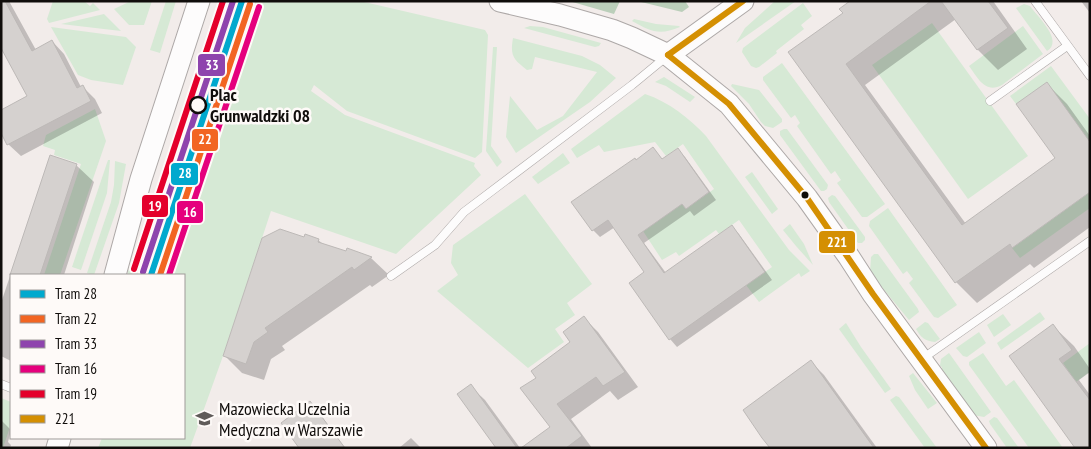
<svg xmlns="http://www.w3.org/2000/svg" width="1091" height="449" font-family="'PT Sans Narrow',sans-serif">
	<rect width="100%" height="100%" fill="#f2ecea"/>
	<g fill="#d6e9d5">
		<polygon points="53,1 84,1 90,6 93,3 100,10 49,23 47,19"/>
		<polygon points="131,1 152,1 144,25 129,25 114,9"/>
		<polygon points="166,1 176,1 160,53 150,50"/>
		<polygon points="254,1 360,1 485,30 488,35 482,152 475,158 347,111 314,85 311,91 345,115 475,163 474,166 481,175 396,254 271,211 223,356 190,448 98,448 102,438 184,438 184,275 155,275 192,163 200,165 201,162"/>
		<polygon points="775,1 796,1 736,43 745,28"/>
		<polygon points="803,3 812,16 801,25 804,29 776,51 777,53 759,67 756,68 751,66 742,52 743,48"/>
		<path d="M1024,4L1030,6C1038,17 1064,41 1047,51L1016,8Z"/>
		<polygon points="104,14 121,31 61,24"/>
		<path d="M634,19L656,24L679,26L680,27C659,36 650,31 632,21Z"/>
		<polygon points="932,23 1028,156 968,199 872,65"/>
		<polygon points="530,26 543,27 601,43 599,46 595,47 524,28"/>
		<path d="M1023,26L1043,54L1002,85C985,94 978,78 969,66Z"/>
		<polygon points="51,27 126,37 136,47 123,85 91,80 78,75"/>
		<path d="M513,38L582,56L600,65L616,78L590,102L516,153L506,137L510,96L537,130L563,116L597,72L535,57L532,69L527,70C513,59 510,56 513,38Z"/>
		<polygon points="493,47 497,47 491,146 502,162 497,167 486,151"/>
		<polygon points="782,63 885,204 867,217 862,217 837,183 841,180 835,171 831,174 797,126 800,123 795,115 791,118 763,80 763,77"/>
		<polygon points="1051,66 1090,119 1090,142 1047,83 1016,104 1010,96"/>
		<polygon points="664,77 695,97 690,102 666,86 655,82"/>
		<polygon points="732,84 759,90 782,119 782,122 773,128 765,126 761,122 749,104 731,86"/>
		<path d="M645,94C669,102 689,118 706,136L789,250L810,271L801,277L799,273L759,302L746,285L772,267L739,220L719,234L716,230L679,256L676,252L662,260L643,231L682,204L686,209L714,189L683,144L666,156L655,142L604,152L599,145L577,158L571,149Z"/>
		<polygon points="95,109 106,141 60,275 44,275 81,164 54,155 55,150 43,146 46,135"/>
		<polygon points="784,129 787,129 828,185 827,189 824,191 821,191 780,135 780,131"/>
		<polygon points="563,153 570,163 538,184 532,177"/>
		<polygon points="108,160 110,160 107,193 81,270 72,267"/>
		<polygon points="115,161 126,164 119,203 94,275 87,273 111,202 114,185"/>
		<polygon points="752,172 778,209 772,214 745,177"/>
		<polygon points="1090,192 1090,208 1020,258 1012,248"/>
		<polygon points="525,194 592,284 567,303 575,315 555,329 564,342 528,368 437,291 458,275 451,263 453,245"/>
		<polygon points="154,195 161,197 135,275 127,275"/>
		<polygon points="832,195 835,196 865,237 865,240 862,243 858,243 829,202 828,198"/>
		<polygon points="888,208 957,305 938,318 934,317 909,283 913,279 907,271 903,274 869,226 870,221"/>
		<polygon points="790,224 804,244 813,265 796,246 783,230"/>
		<polygon points="874,254 878,254 918,309 919,312 909,320 870,273 871,257"/>
		<polygon points="1040,312 1045,319 1001,350 997,343"/>
		<polygon points="1003,314 1011,325 994,337 987,325"/>
		<path d="M925,322L928,323L940,339L935,342C925,341 921,338 916,329Z"/>
		<polygon points="846,323 861,347 891,389 885,393 839,329"/>
		<polygon points="979,332 986,343 967,357 963,356 956,348"/>
		<polygon points="1090,343 1090,375 1088,373 1076,382 1063,363"/>
		<polygon points="949,353 991,412 984,417 973,415 942,371 942,367 940,366 941,359"/>
		<polygon points="983,353 1006,386 1014,380 1063,448 1029,448 969,365 969,362"/>
		<polygon points="913,373 937,403 928,409 915,390 909,376"/>
		<polygon points="896,396 899,397 937,448 925,448 890,400"/>
		<polygon points="1,398 11,402 11,424 3,448 1,448"/>
		<polygon points="994,417 997,418 1019,448 1007,448 990,424 989,421"/>
	</g>
	<g fill="#bbcfba">
		<polygon points="569,1 620,1 614,14"/>
		<polygon points="637,1 685,1 689,7 682,12"/>
	</g>
	<g fill="#0003">
		<polygon points="1,1 9,1 36,50 52,41 64,54 81,87 83,87 95,99 102,113 21,156 8,144 29,97"/>
		<polygon points="852,1 993,1 1027,49 998,70 978,50 956,19 865,85 966,224 1057,159 1047,84 1067,104 1090,136 1090,227 1034,268 1030,264 977,303 956,282 790,52 844,14"/>
		<polygon points="1081,1 1090,1 1090,13"/>
		<polygon points="653,149 663,160 677,150 685,157 716,200 694,216 690,211 644,243 666,273 732,227 739,234 772,280 677,347 670,339 646,272 615,227 600,237 593,230 636,161"/>
		<polygon points="50,156 76,165 94,182 64,275 11,275 11,361 1,356 1,303"/>
		<polygon points="304,238 318,240 323,244 347,252 348,250 371,258 389,275 372,287 370,285 282,346 285,350 271,359 264,380 242,373 224,355"/>
		<polygon points="584,318 598,332 638,387 618,400 610,391 571,419 592,448 523,448 552,427 537,378 572,342"/>
		<polygon points="1053,326 1074,346 1090,369 1090,372 1079,380 1090,395 1090,448 1011,357"/>
		<polygon points="811,362 824,375 877,448 771,448"/>
		<polygon points="470,386 485,400 520,448 498,448"/>
		<polygon points="310,403 317,410 345,448 301,448"/>
		<polygon points="1,420 11,430 8,442 11,445 10,448 1,448"/>
		<polygon points="411,438 421,448 399,448"/>
	</g>
	<g fill="#d5d1cf" stroke="#bdb9b7">
		<polygon points="1,1 5,1 32,51 52,40 77,88 83,85 91,101 7,145 1,133 1,110 27,96 1,48"/>
		<polygon points="850,1 931,1 846,64 962,225 1055,158 1016,104 1047,82 1090,142 1090,192 1012,248 1010,244 955,283 788,52 843,13 839,9"/>
		<polygon points="941,1 988,1 1008,28 977,50"/>
		<polygon points="653,147 662,159 678,148 709,192 686,209 682,204 638,235 664,273 732,225 765,272 669,340 629,283 644,272 608,220 592,231 571,202 635,158 636,160"/>
		<polygon points="50,155 77,164 40,275 10,275"/>
		<polygon points="280,229 304,237 305,234 319,239 318,242 346,251 347,248 372,257 354,270 352,267 265,328 268,332 254,342 246,364 223,356 262,238"/>
		<polygon points="584,316 625,372 603,386 596,377 557,404 582,436 566,448 521,448 550,427 520,388 536,378 531,371 570,342 563,332"/>
		<polygon points="1053,324 1072,350 1059,359 1090,400 1090,448 1075,448 1009,356"/>
		<polygon points="811,360 874,448 770,448 762,438 743,410"/>
		<polygon points="471,384 517,448 496,448 457,394"/>
		<polygon points="310,401 345,448 299,448 281,423"/>
	</g>
	<g fill="none" stroke-linecap="round" stroke-linejoin="round">
		<defs>
			<g id="lane">
				<polyline points="1035,1 1090,76"/>
				<polyline points="990,101 1067,46"/>
				<polyline points="391,276 435,245 464,212 632,85 666,57"/>
				<polyline points="922,359 1090,241"/>
				<polyline points="1,384 11,388"/>
			</g>
			<g id="secondary">
				<polyline points="500,1 560,15 612,30 632,38 668,55 729,104 807,198 849,257 873,294 986,448"/>
				<polyline points="668,55 743,1"/>
				<polyline points="115,275 141,179 199,1"/>
				<polyline points="57,448 60,438"/>
			</g>
		</defs>
		<use href="#lane" stroke="#ada8a7" stroke-width="9"/>
		<use href="#secondary" stroke="#ada8a7" stroke-width="23"/>
		<use href="#lane" stroke="#fdfcfc" stroke-width="8"/>
		<use href="#secondary" stroke="#fdfcfc" stroke-width="21"/>
		<defs>
			<g id="bus-1">
				<polyline points="668,55 729,104 807,198 873,294 986,448"/>
				<polyline points="668,55 743,1"/>
			</g>
		</defs>
		<use href="#bus-1" stroke="#fefaf8" stroke-width="10"/>
		<use href="#bus-1" stroke="#d48f02" stroke-width="6"/>
		<defs>
			<polyline id="tram-1" points="151,275 242,1"/>
			<polyline id="tram-2" points="160,275 250,4"/>
			<polyline id="tram-3" points="143,272 233,1"/>
			<polyline id="tram-4" points="169,275 259,7"/>
			<polyline id="tram-5" points="134,269 223,1"/>
		</defs>
		<use href="#tram-1" stroke="#fefaf8" stroke-width="10"/>
		<use href="#tram-2" stroke="#fefaf8" stroke-width="10"/>
		<use href="#tram-3" stroke="#fefaf8" stroke-width="10"/>
		<use href="#tram-4" stroke="#fefaf8" stroke-width="10"/>
		<use href="#tram-5" stroke="#fefaf8" stroke-width="10"/>
		<use href="#tram-1" stroke="#00a9ce" stroke-width="6"/>
		<use href="#tram-2" stroke="#f26522" stroke-width="6"/>
		<use href="#tram-3" stroke="#8e44ad" stroke-width="6"/>
		<use href="#tram-4" stroke="#e5007d" stroke-width="6"/>
		<use href="#tram-5" stroke="#e4002b" stroke-width="6"/>
	</g>
	<defs>
		<symbol id="university-bare" viewBox="-9 -9 18 18"><path d="M0-5L7-2L0 1L-7-2ZM-4 1L0 2.5L4 1V4Q0 6-4 4Z" fill="#5f5b59" stroke="#fefaf8" stroke-width="2.5" paint-order="stroke"/></symbol>
	</defs>
	<g fill-rule="evenodd">
		<use href="#university-bare" x="192" y="406" width="25" height="25"/>
	</g>
	<circle fill="#fefaf8" stroke="#100d0b" stroke-width="2.5" cx="198" cy="105" r="8"/>
	<circle fill="#100d0b" stroke="#fefaf8" stroke-width="2" cx="805" cy="195" r="4.5"/>
	<g text-anchor="middle" stroke-width="5" stroke-linejoin="round" paint-order="stroke">
		<g font-size="18" font-weight="bold" fill="#100d0b" stroke="#fefaf8" text-anchor="start">
			<text x="210" y="101">Plac<tspan x="210" dy="21">Grunwaldzki 08</tspan></text>
		</g>
		<g font-size="18" fill="#100d0b" stroke="#fefaf8" text-anchor="start">
			<text x="219" y="415">Mazowiecka Uczelnia<tspan x="219" dy="21">Medyczna w Warszawie</tspan></text>
		</g>
	</g>
	<g stroke="#fefaf8" stroke-width="2">
		<rect x="197" y="53" width="29" height="24" rx="5" fill="#8e44ad"/>
		<rect x="191" y="128" width="28" height="24" rx="5" fill="#f26522"/>
		<rect x="170" y="162" width="29" height="24" rx="5" fill="#00a9ce"/>
		<rect x="141" y="194" width="28" height="24" rx="5" fill="#e4002b"/>
		<rect x="176" y="200" width="28" height="24" rx="5" fill="#e5007d"/>
		<rect x="818" y="230" width="38" height="24" rx="5" fill="#d48f02"/>
	</g>
	<g font-size="14" text-anchor="middle" font-weight="bold" fill="#fff">
		<text x="212" y="70">33</text>
		<text x="205" y="144">22</text>
		<text x="185" y="178">28</text>
		<text x="155" y="211">19</text>
		<text x="190" y="217">16</text>
		<text x="837" y="247">221</text>
	</g>
	<rect width="1091" height="449" fill="none" stroke="#100d0b" stroke-width="5"/>
	<rect x="10" y="274" width="175" height="165" fill="#fefaf8" stroke="#9f9b99"/>
	<rect x="20" y="290" width="25" height="8" fill="#00a9ce" stroke="#9f9b99"/>
	<text x="55" y="299" font-size="15" fill="#100d0b">Tram 28</text>
	<rect x="20" y="315" width="25" height="8" fill="#f26522" stroke="#9f9b99"/>
	<text x="55" y="324" font-size="15" fill="#100d0b">Tram 22</text>
	<rect x="20" y="340" width="25" height="8" fill="#8e44ad" stroke="#9f9b99"/>
	<text x="55" y="349" font-size="15" fill="#100d0b">Tram 33</text>
	<rect x="20" y="365" width="25" height="8" fill="#e5007d" stroke="#9f9b99"/>
	<text x="55" y="374" font-size="15" fill="#100d0b">Tram 16</text>
	<rect x="20" y="390" width="25" height="8" fill="#e4002b" stroke="#9f9b99"/>
	<text x="55" y="399" font-size="15" fill="#100d0b">Tram 19</text>
	<rect x="20" y="415" width="25" height="8" fill="#d48f02" stroke="#9f9b99"/>
	<text x="55" y="424" font-size="15" fill="#100d0b">221</text>
</svg>
